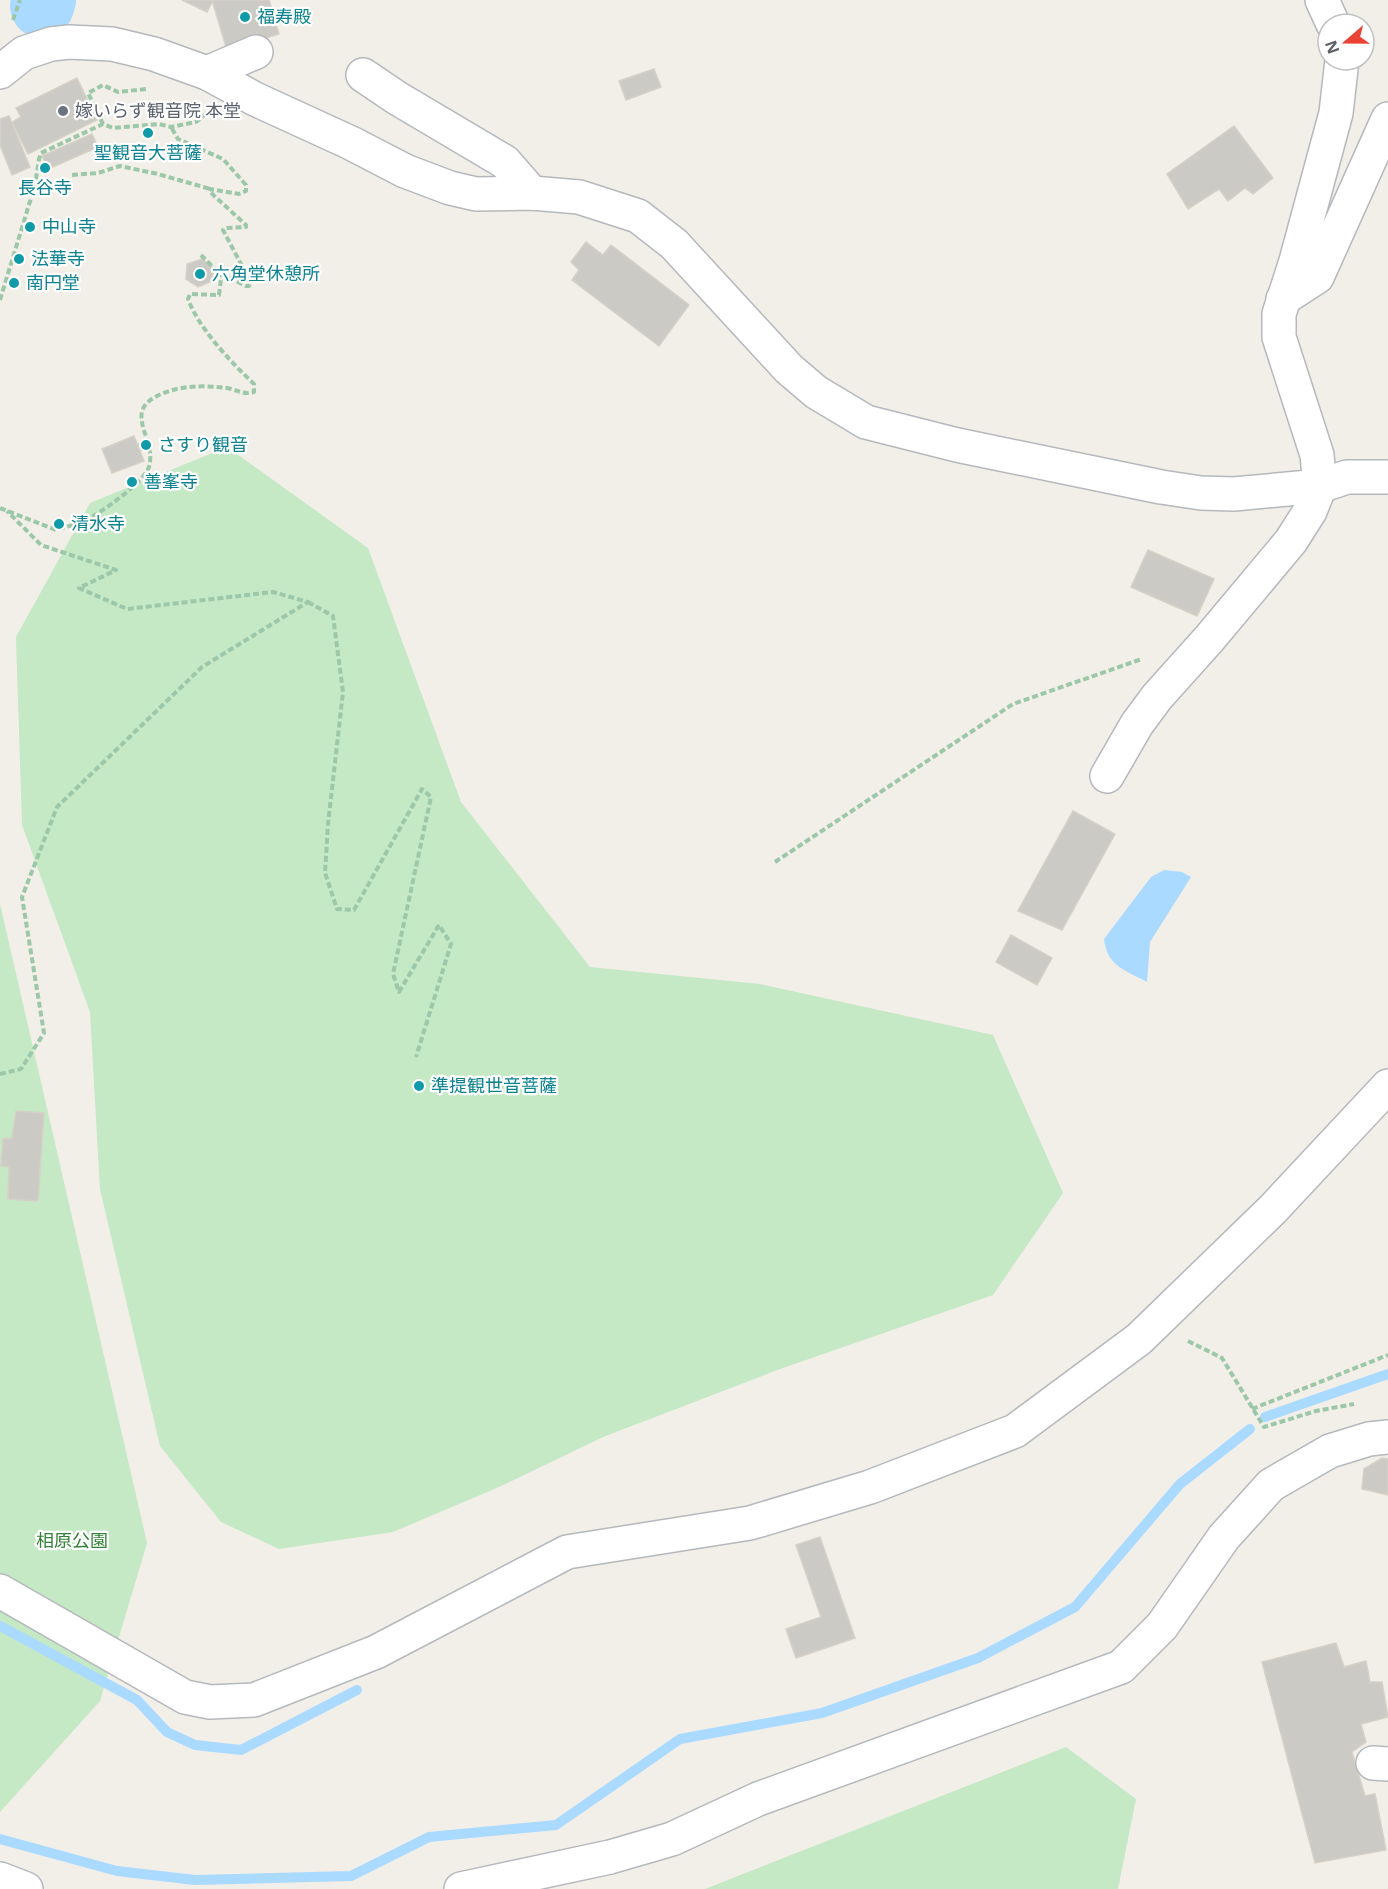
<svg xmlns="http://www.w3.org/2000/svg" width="1388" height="1889" font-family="'Open Sans','Noto Sans JP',sans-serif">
	<rect width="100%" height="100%" fill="#f1efe8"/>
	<g fill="#c5e8c5">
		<polygon points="227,447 368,548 461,802 590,967 760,984 993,1035 1063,1193 993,1295 780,1369 603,1437 499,1487 393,1532 279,1549 221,1522 160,1446 100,1189 90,1012 22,825 16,637 90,503"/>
		<polygon points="0,904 147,1543 100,1701 0,1812"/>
		<polygon points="1066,1747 1136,1799 1118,1889 705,1889"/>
	</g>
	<path fill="#aadaff" d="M1164,870L1182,872L1191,877L1150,942L1147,982C1125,970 1107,966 1104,939L1151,877Z"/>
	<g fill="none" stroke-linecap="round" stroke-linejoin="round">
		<g stroke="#aadaff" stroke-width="10">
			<polyline points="1265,1417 1388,1374"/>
			<polyline points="0,1626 137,1700 167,1732 195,1745 241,1750 357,1690"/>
			<polyline points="0,1839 117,1871 195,1880 351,1876 429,1837 556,1825 680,1739 822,1713 978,1658 1075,1607 1180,1484 1250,1429"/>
		</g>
		<polyline stroke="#aadaff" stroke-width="64" points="42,6 44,0"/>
	</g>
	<g fill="#cccac5" stroke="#d6d1c6" stroke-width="1.5">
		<polygon points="182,0 213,0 207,12"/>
		<polygon points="212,0 269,0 279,34 227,50"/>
		<polygon points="654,69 661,87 626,100 619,81"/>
		<polygon points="77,78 97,120 28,154 12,122 21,117 16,108"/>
		<polygon points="196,102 197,113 178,114 178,103"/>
		<polygon points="9,116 30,167 12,175 0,145 0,119"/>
		<polygon points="1234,126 1273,178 1253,194 1245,188 1228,201 1219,189 1188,209 1167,174"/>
		<polygon points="92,134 98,147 48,169 42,156"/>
		<polygon points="586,242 603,255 611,245 689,305 659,346 572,280 579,270 571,262"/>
		<polygon points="202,259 214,268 212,281 198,287 186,279 187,264"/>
		<polygon points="134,436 144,461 112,473 102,449"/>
		<polygon points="146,441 148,448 141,451 138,444"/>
		<polygon points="1148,550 1214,579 1197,616 1131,587"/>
		<polygon points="1073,811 1115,834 1062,930 1018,911"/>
		<polygon points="1011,935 1052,958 1037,985 996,962"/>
		<polygon points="16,1111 44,1113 38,1201 8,1199 9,1167 1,1166 3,1139 12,1138"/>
		<polygon points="1382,1458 1388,1459 1388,1495 1362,1489 1364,1469"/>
		<polygon points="820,1537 855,1638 796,1658 786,1629 821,1617 796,1545"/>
		<polygon points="1336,1643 1344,1667 1366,1661 1370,1682 1382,1682 1388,1717 1361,1724 1366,1742 1352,1752 1365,1796 1375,1794 1386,1850 1315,1863 1262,1662"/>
	</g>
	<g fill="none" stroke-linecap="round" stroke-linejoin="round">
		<defs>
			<g id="minor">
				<polyline points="1322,0 1333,24"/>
				<polyline points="0,72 24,53 51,44 69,42 112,44 154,54 207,73 255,99 351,143 405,171 450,188 476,194 532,193 579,197 638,216 674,244 789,369 816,392 866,422 957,445 1161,487 1201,493 1234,494 1320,486 1347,477 1388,477"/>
				<polyline points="207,73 256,52"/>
				<polyline points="363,75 397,98 505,162 532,193"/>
				<polyline points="1283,299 1317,277 1388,119"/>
				<polyline points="1107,776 1137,724 1157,697 1209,639 1291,541 1310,511 1320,486 1317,455 1279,337 1279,314 1296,261 1336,113 1342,60"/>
				<polyline points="0,1591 185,1697 210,1702 254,1700 376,1652 567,1552 750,1523 870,1487 1015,1431 1139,1339 1273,1209 1388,1086"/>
				<polyline points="1373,1763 1388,1764"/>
				<polyline points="0,1879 26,1889"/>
				<polyline points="461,1889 610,1857 672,1839 758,1799 1121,1667 1162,1626 1224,1537 1271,1485 1330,1451 1369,1439 1388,1437"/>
			</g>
		</defs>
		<use href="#minor" stroke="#b5b8bc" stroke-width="36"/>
		<g stroke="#9cc7a9" stroke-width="4" stroke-dasharray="6 3" stroke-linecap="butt">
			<polyline points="13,20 20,0"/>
			<polyline points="103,124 88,93 103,85 118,92 146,89"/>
			<polyline points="72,175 98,173 120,166 158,174 210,189"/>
			<polyline points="201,255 218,272"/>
			<polyline points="0,300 35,185 39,159 41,153 103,124 113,128 159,124 171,127 196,122 208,112"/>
			<path d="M0,508L56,530C66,527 77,524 86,520C101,513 144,482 149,467C157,440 124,414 155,397C177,385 204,385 227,388C237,390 244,395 254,392V384C231,362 199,329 188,299L190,294L219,295L221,279L218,272L246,286H249L251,283L223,230L225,228L246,227V225L209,191L210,189L239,194L246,191V185L223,159L178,139L171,127"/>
			<polyline points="308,602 333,616 343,692 328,824 325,873 337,909 354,910 422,789 431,797 393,974 399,992 439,925 451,944 416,1057"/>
			<polyline points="775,862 1013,704 1142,659"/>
			<polyline points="0,1074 21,1069 44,1033 22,897 57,807 202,667 308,602 273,592 127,609 79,588 116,570 41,545 7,511"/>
			<polyline points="1188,1341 1222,1358 1264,1427 1316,1411 1354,1404"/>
			<polyline points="1252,1409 1388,1355"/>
		</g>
		<use href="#minor" stroke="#fff" stroke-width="33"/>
	</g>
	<g fill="#0f9aa8" stroke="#fff" stroke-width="2">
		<circle cx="245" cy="17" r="6"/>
		<circle cx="148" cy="133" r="6"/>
		<circle cx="45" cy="168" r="6"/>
		<circle cx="30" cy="227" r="6"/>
		<circle cx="19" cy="259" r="6"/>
		<circle cx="200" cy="274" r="6"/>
		<circle cx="14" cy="283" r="6"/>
		<circle cx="146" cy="445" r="6"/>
		<circle cx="132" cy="482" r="6"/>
		<circle cx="59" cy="524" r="6"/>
		<circle cx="419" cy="1086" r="6"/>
	</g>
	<circle fill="#6b7280" stroke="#fff" stroke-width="2" cx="63" cy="111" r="6"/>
	<g text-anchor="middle" stroke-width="4.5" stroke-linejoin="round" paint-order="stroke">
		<g font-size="18" fill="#0d838f" stroke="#fff" text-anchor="start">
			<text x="257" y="23">福寿殿</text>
			<text x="148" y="159" text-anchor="middle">聖観音大菩薩</text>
			<text x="45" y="194" text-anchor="middle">長谷寺</text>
			<text x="42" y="233">中山寺</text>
			<text x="31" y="265">法華寺</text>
			<text x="212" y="280">六角堂休憩所</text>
			<text x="26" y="289">南円堂</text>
			<text x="158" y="451">さすり観音</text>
			<text x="144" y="488">善峯寺</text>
			<text x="71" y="530">清水寺</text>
			<text x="431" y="1092">準提観世音菩薩</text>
		</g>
		<g font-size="18" fill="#5b616d" stroke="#fff" text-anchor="start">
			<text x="75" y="117">嫁いらず観音院 本堂</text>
		</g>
		<g font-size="18" fill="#348238" stroke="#fff">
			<text x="72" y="1547">相原公園</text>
		</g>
	</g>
	<g transform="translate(1346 42) rotate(250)"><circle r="28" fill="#ffffff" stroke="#bfc1c3" stroke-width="1.5"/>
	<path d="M0-4.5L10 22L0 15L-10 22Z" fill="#ea4335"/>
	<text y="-9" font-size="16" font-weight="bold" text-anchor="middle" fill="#5f6368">N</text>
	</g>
</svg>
